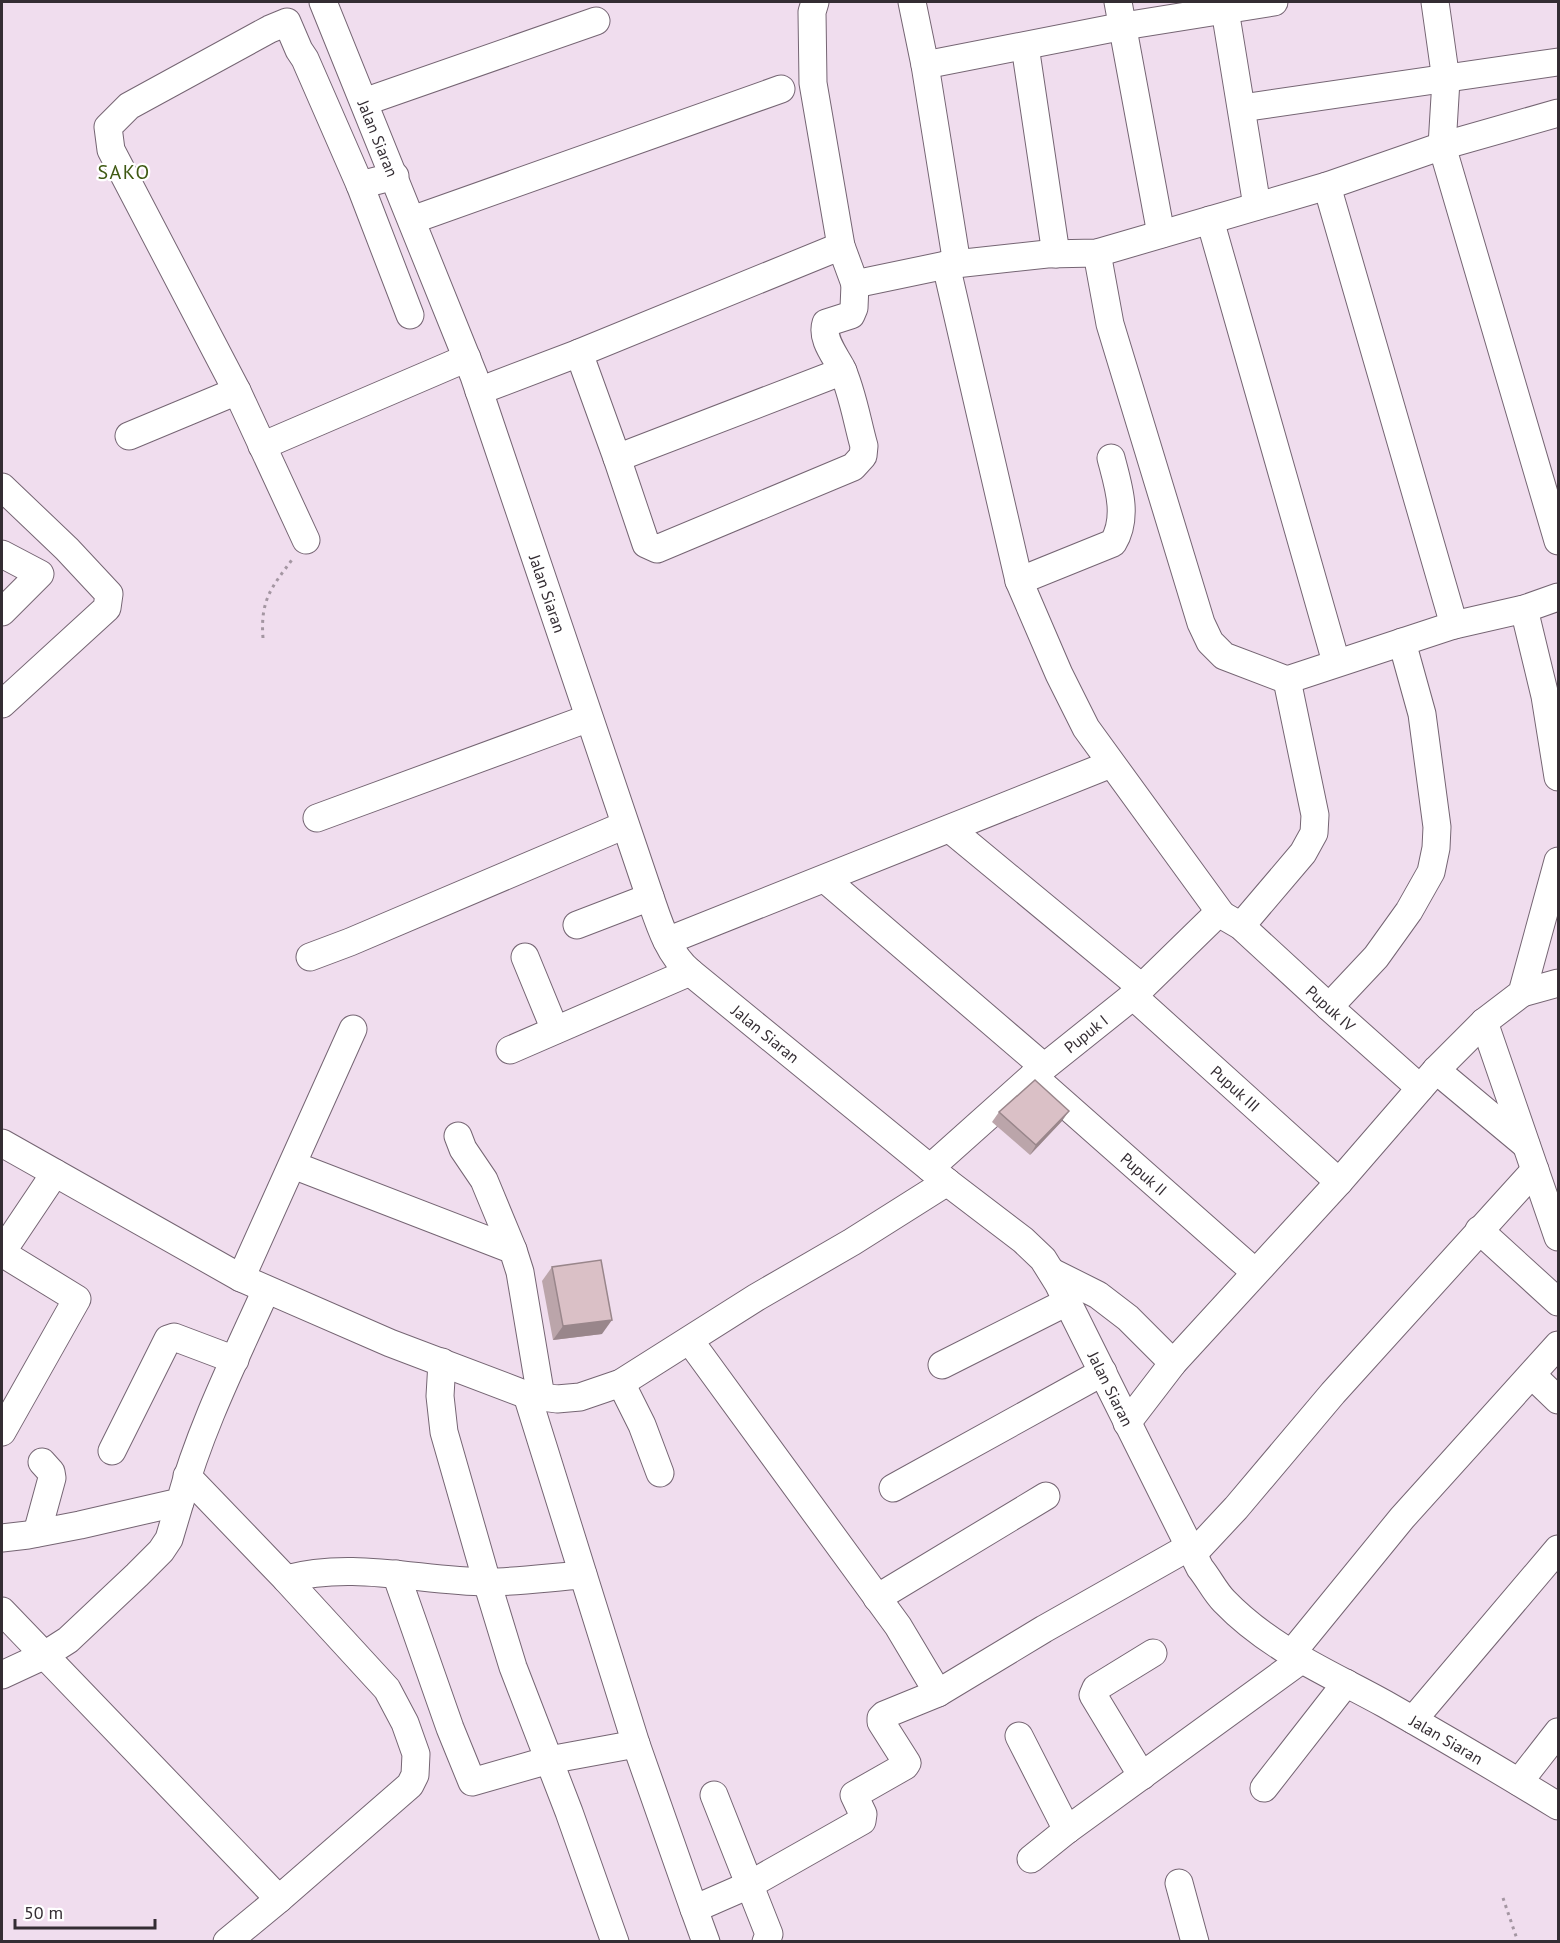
<svg xmlns="http://www.w3.org/2000/svg" width="1560" height="1943" font-family="'PT Sans',sans-serif">
	<rect width="100%" height="100%" fill="#f0ddee"/>
	<g fill="none" stroke-linecap="round" stroke-linejoin="round">
		<defs>
			<g id="minor">
				<path id="s1" d="M323,2L474,376L650,897C659,923 668,954 690,972L947,1182L1023,1240L1043,1259L1058,1283L1200,1568C1209,1579 1215,1592 1224,1601C1270,1649 1329,1673 1385,1704C1443,1737 1501,1771 1558,1806"/>
				<polyline points="815,2 812,12 813,83 841,246 855,284 946,265 1047,254 1097,253 1327,186 1442,146 1558,113"/>
				<polyline points="912,2 925,65 957,264"/>
				<polyline points="1118,2 1161,234"/>
				<polyline points="1435,2 1446,80 1442,146 1558,541"/>
				<polyline points="1225,10 1257,206"/>
				<polyline points="1025,46 1056,254"/>
				<polyline points="925,65 1124,26 1274,2"/>
				<polyline points="364,102 596,21"/>
				<polyline points="1242,108 1558,62"/>
				<polyline points="360,185 410,315"/>
				<polyline points="1327,186 1454,625"/>
				<polyline points="412,220 781,89"/>
				<polyline points="1210,220 1336,662"/>
				<polyline points="1097,253 1110,324 1201,623 1210,642 1224,656 1287,680 1454,625 1524,609 1558,597"/>
				<polyline points="946,265 1019,581 1059,674 1086,728 1222,915"/>
				<path d="M579,353L617,458L646,544L657,549L853,467L863,456L864,446C857,421 852,390 841,367C834,354 821,338 826,323L851,315L854,308L855,284"/>
				<polyline points="479,391 579,353 841,246"/>
				<polyline points="129,436 237,391"/>
				<polyline points="262,446 467,358"/>
				<polyline points="617,458 843,371"/>
				<polyline points="2,487 67,549 109,594 107,608 2,704"/>
				<polyline points="306,540 237,391 111,150 108,127 129,106 270,29 287,22 299,50 305,59 360,185 395,176"/>
				<polyline points="2,554 40,574 2,612"/>
				<path d="M1019,581L1113,543C1129,517 1118,485 1111,458"/>
				<polyline points="1524,609 1545,696 1558,777"/>
				<polyline points="317,818 589,718"/>
				<polyline points="950,829 1141,987"/>
				<polyline points="825,879 1044,1067"/>
				<polyline points="577,925 650,897"/>
				<polyline points="1241,926 1303,853 1314,833 1315,815 1287,680"/>
				<polyline points="667,941 1111,764"/>
				<polyline points="310,957 350,942 625,825"/>
				<polyline points="525,957 555,1030"/>
				<polyline points="1522,993 1558,983"/>
				<path id="s2" d="M1133,996L1339,1182"/>
				<polyline points="1329,1007 1376,957 1409,911 1431,872 1436,848 1437,827 1422,714 1402,642"/>
				<polyline points="1484,1022 1558,1237"/>
				<polyline points="510,1050 690,972"/>
				<polyline points="1436,1070 1526,1145"/>
				<path id="s3" d="M1033,1076L1255,1272"/>
				<polyline points="458,1136 463,1149 484,1180 513,1250"/>
				<polyline points="2,1143 241,1278 390,1343 527,1395 557,1399 580,1397 621,1383 757,1297 852,1242 947,1182"/>
				<polyline points="293,1165 513,1250 520,1272 541,1397"/>
				<path id="s4" d="M930,1168L1033,1076L1133,996L1213,918L1222,915L1241,926L1329,1007L1420,1088"/>
				<polyline points="1479,1230 1558,1302"/>
				<polyline points="2,1252 55,1173"/>
				<polyline points="2,1253 77,1299 2,1432"/>
				<polyline points="1052,1272 1098,1295 1128,1318 1173,1363"/>
				<polyline points="241,1278 353,1029"/>
				<polyline points="690,1341 898,1626 938,1693 1044,1629 1189,1547"/>
				<polyline points="442,1362 440,1396 444,1432 487,1582 513,1667 569,1812 615,1942"/>
				<polyline points="942,1365 1067,1302"/>
				<polyline points="1532,1375 1558,1400"/>
				<polyline points="621,1383 642,1425 660,1473"/>
				<polyline points="527,1395 636,1744 694,1909 749,1885 862,1821 863,1814 854,1795 905,1766 907,1763 881,1722 881,1718 884,1715 938,1693"/>
				<polyline points="1127,1423 1173,1363 1339,1182 1436,1070 1484,1022 1522,993 1558,861"/>
				<polyline points="112,1451 168,1339 174,1337 235,1360"/>
				<polyline points="187,1476 286,1579 387,1689 405,1723 416,1754 415,1775 410,1785 279,1899 227,1942"/>
				<polyline points="893,1488 1103,1372"/>
				<polyline points="37,1533 52,1478 51,1472 42,1462"/>
				<path d="M2,1538L28,1535L80,1525L180,1502C200,1429 235,1359 266,1290"/>
				<polyline points="1193,1554 1236,1508 1333,1393 1535,1170"/>
				<polyline points="396,1574 450,1728 472,1782 549,1760 636,1744"/>
				<path d="M286,1579C352,1561 420,1581 487,1582C519,1582 552,1577 583,1575"/>
				<polyline points="877,1598 1046,1496"/>
				<polyline points="2,1611 279,1899"/>
				<polyline points="1291,1654 1402,1518 1558,1345"/>
				<polyline points="2,1675 43,1656 68,1640 137,1575 161,1551 169,1539 180,1502"/>
				<polyline points="1413,1720 1558,1549"/>
				<polyline points="1019,1736 1067,1830"/>
				<polyline points="1142,1776 1093,1695 1096,1688 1153,1653"/>
				<polyline points="1519,1782 1558,1732"/>
				<polyline points="1264,1788 1346,1683"/>
				<polyline points="714,1795 769,1934 766,1942"/>
				<polyline points="1031,1859 1067,1830 1301,1660"/>
				<polyline points="1179,1883 1195,1942"/>
				<polyline points="694,1909 706,1942"/>
			</g>
		</defs>
		<use href="#minor" stroke="#756573" stroke-width="29"/>
		<g stroke="#a496a2" stroke-width="3" stroke-dasharray="3 4.5" stroke-linecap="butt">
			<path d="M263,638C260,599 272,587 294,557"/>
			<polyline points="1503,1898 1518,1942"/>
		</g>
		<use href="#minor" stroke="#fff" stroke-width="27"/>
	</g>
	<g fill="#bba5aa">
		<polygon points="999,1112 1062,1121 1030,1155 992,1122"/>
		<polygon points="552,1267 602,1334 553,1340 542,1281"/>
	</g>
	<g fill="#99868b">
		<polygon points="1069,1111 1062,1121 1030,1155 1036,1145"/>
		<polygon points="612,1320 602,1334 553,1340 563,1326"/>
	</g>
	<g fill="#dac0c6" stroke="#99868b" stroke-width="1.5">
		<polygon points="1035,1080 1069,1111 1036,1145 999,1112"/>
		<polygon points="601,1260 612,1320 563,1326 552,1267"/>
	</g>
	<g text-anchor="middle" stroke-width="4.5" stroke-linejoin="round" paint-order="stroke">
		<g font-size="16" fill="#342d33" stroke="#fff">
			<text dy="6" stroke="none"><textPath href="#s1" startOffset="147">Jalan Siaran</textPath></text>
			<text dy="6" stroke="none"><textPath href="#s1" startOffset="633">Jalan Siaran</textPath></text>
			<text dy="6" stroke="none"><textPath href="#s4" startOffset="531">Pupuk IV</textPath></text>
			<text dy="6" stroke="none"><textPath href="#s1" startOffset="1137">Jalan Siaran</textPath></text>
			<text dy="6" stroke="none"><textPath href="#s4" startOffset="206">Pupuk I</textPath></text>
			<text dy="6" stroke="none"><textPath href="#s2" startOffset="138">Pupuk III</textPath></text>
			<text dy="6" stroke="none"><textPath href="#s3" startOffset="148">Pupuk II</textPath></text>
			<text dy="6" stroke="none"><textPath href="#s1" startOffset="1641">Jalan Siaran</textPath></text>
			<text dy="6" stroke="none"><textPath href="#s1" startOffset="2145">Jalan Siaran</textPath></text>
		</g>
		<g font-size="20" letter-spacing="1.5" fill="#3f5913" stroke="#fff">
			<text x="124" y="179">SAKO</text>
		</g>
	</g>
	<rect width="1560" height="1943" fill="none" stroke="#342d33" stroke-width="6"/>
	<path d="M15 1919v9h140v-9" fill="none" stroke="#342d33" stroke-width="3"/>
	<text x="24" y="1919" font-size="18" fill="#342d33" stroke="#ffffff" stroke-width="4.5" paint-order="stroke">50 m</text>
</svg>
